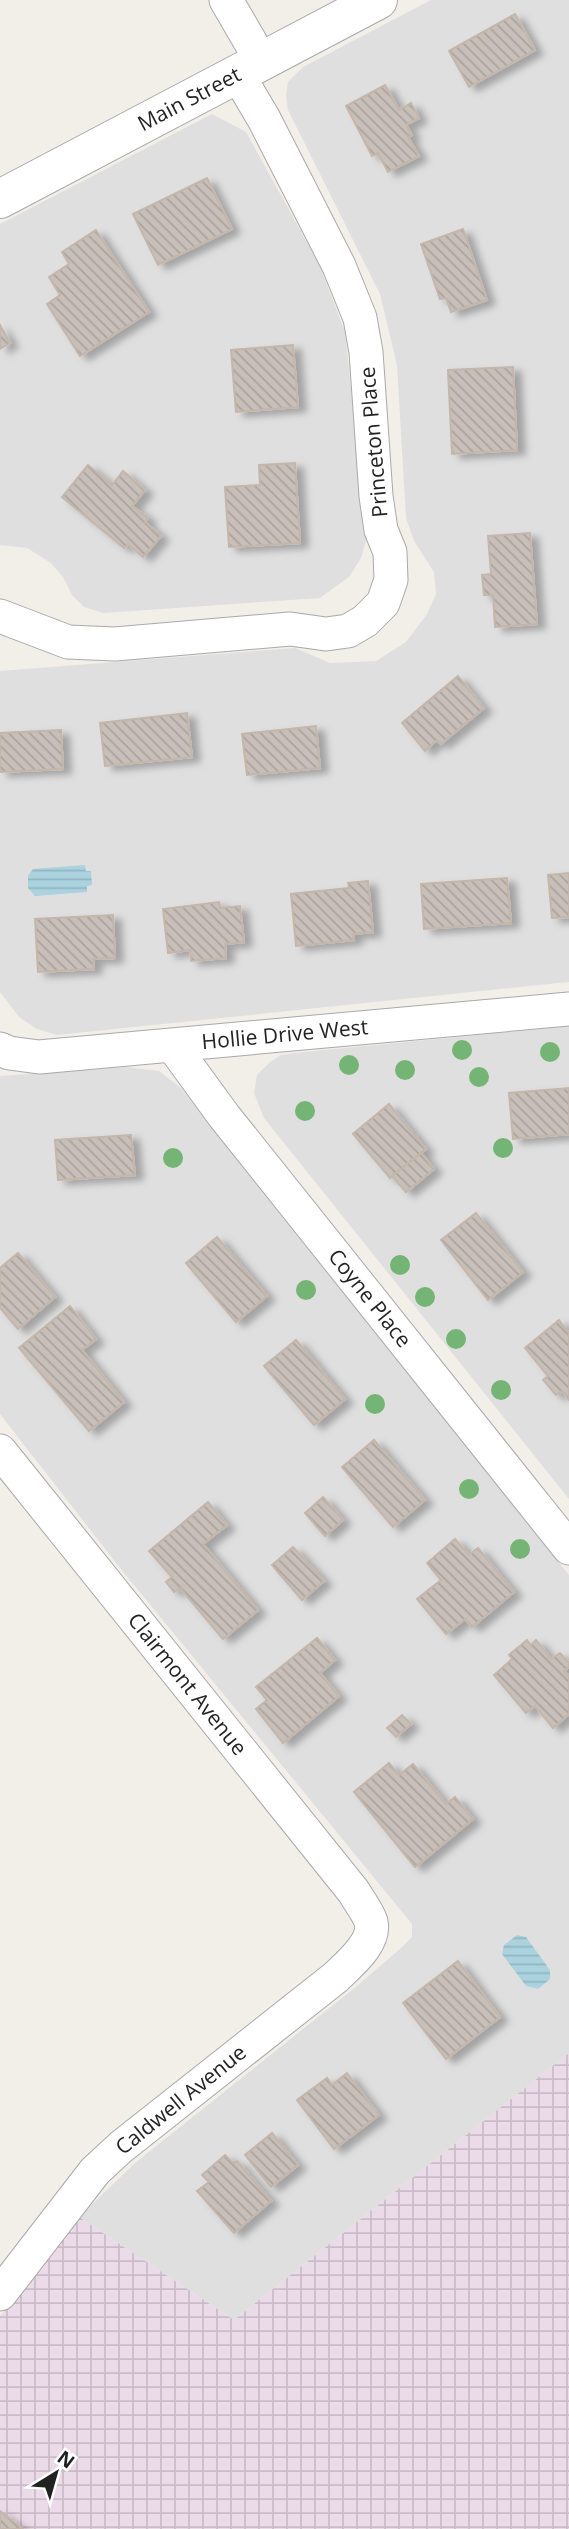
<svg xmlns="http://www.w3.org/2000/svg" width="569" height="2529" font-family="'Open Sans',sans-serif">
	<defs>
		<pattern id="industrial-grid" width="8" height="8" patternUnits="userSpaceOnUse" patternTransform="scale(1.75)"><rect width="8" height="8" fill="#ebdbe8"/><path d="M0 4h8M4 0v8" fill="none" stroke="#c9bcc7"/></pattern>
		<pattern id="water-rules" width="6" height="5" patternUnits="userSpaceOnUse" patternTransform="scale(1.75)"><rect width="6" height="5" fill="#aad3df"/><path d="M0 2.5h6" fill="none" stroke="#92b5bf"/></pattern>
		<pattern id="building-back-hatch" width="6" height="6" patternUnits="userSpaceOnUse" patternTransform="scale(1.75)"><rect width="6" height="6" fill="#c7bfb8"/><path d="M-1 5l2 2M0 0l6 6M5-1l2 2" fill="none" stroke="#aba49e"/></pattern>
		<filter id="shadow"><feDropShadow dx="8" dy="4.5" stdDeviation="3.5" flood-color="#0004"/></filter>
	</defs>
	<rect width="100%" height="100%" fill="#f2efe9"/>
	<g fill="#e0dfdf">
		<polygon points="431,0 569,0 569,982 57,1035 37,1029 19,1017 0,992 0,671 295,648 330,663 376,661 406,642 427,614 436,594 434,572 414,541 406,518 397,365 380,294 288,110 286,95 288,82 303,67"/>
		<polygon points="212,114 246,132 320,266 345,332 367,537 361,558 350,576 320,598 103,613 84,607 72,595 63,577 51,563 27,548 0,545 0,224"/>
		<polygon points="569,1026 569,1499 264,1118 254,1093 257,1075 270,1062 281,1055 294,1053"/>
		<polygon points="127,1067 159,1071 181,1088 569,1575 569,2053 234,2320 79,2217 135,2163 357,1986 401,1948 412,1937 412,1924 120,1568 0,1414 0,1076"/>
	</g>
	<polygon fill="url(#industrial-grid)" points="569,2053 569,2529 0,2529 0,2316 79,2217 234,2320"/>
	<g fill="url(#water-rules)">
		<polygon points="85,865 86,871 91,871 92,885 87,886 87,892 35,896 28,888 28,876 33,869"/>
		<polygon points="517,1935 526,1937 550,1970 550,1979 538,1989 526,1986 502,1954 504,1945"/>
	</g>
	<g fill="url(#building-back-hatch)" stroke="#c4b6ab" stroke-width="2" filter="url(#shadow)">
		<polygon points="515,14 535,50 469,87 449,51"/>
		<polygon points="385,85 399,110 411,103 419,118 406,125 412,135 408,137 419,156 388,172 378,153 372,156 346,106"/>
		<polygon points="207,178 232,229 158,265 133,214"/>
		<polygon points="463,229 487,300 451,312 446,298 440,299 421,244"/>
		<polygon points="96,230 149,312 80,356 47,304 60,295 49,277 69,264 62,252"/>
		<polygon points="0,325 10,343 0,349"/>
		<polygon points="293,345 298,407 236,412 231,350"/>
		<polygon points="513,367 517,450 452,454 448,370"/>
		<polygon points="295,463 300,543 229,547 225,487 260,485 259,465"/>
		<polygon points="88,465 112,485 123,471 145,490 132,506 148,518 145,522 161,536 143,557 128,544 124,548 62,497"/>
		<polygon points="530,533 537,624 495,627 493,595 484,595 482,575 491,574 488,536"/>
		<polygon points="458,676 484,708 441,744 437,740 425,751 402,723"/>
		<polygon points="187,713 192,757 105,766 100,723"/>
		<polygon points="316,726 320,768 247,775 242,734"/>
		<polygon points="61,730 63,769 0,772 0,733"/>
		<polygon points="569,873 569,917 552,918 548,875"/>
		<polygon points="507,878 511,923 424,929 421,884"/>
		<polygon points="368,881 373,932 353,934 354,940 296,946 291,894 349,888 348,883"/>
		<polygon points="219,902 220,908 240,906 244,942 225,944 226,958 191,961 190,950 168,953 163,909"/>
		<polygon points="113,915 115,958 93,959 94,969 38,972 35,919"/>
		<polygon points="569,1088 569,1134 513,1139 509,1093"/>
		<polygon points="389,1104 426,1149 390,1178 353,1134"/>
		<polygon points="131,1135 135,1175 58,1180 55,1140"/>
		<polygon points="421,1153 434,1169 406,1192 392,1176"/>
		<polygon points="476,1213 523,1272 488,1300 441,1240"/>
		<polygon points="217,1237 267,1296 236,1322 186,1263"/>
		<polygon points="18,1253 55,1297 18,1329 0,1308 0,1268"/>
		<polygon points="70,1306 96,1339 82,1350 124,1402 89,1431 19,1348"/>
		<polygon points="559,1320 569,1333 569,1400 562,1391 556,1395 543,1380 548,1376 525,1348"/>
		<polygon points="296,1340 345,1399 314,1425 264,1366"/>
		<polygon points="374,1440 425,1500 393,1527 342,1467"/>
		<polygon points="323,1497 343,1520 325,1536 305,1513"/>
		<polygon points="208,1502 227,1525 203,1544 258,1610 223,1639 180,1588 174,1592 166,1582 172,1577 149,1551"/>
		<polygon points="455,1539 469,1555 478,1548 514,1592 472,1627 465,1619 446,1634 417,1599 441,1580 427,1563"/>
		<polygon points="293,1547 324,1581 302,1600 272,1565"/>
		<polygon points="317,1638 335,1660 320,1673 339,1696 283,1743 256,1709 267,1700 256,1687"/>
		<polygon points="527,1640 531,1645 536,1640 551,1659 560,1653 569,1663 569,1667 564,1671 569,1676 569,1714 553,1728 535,1706 526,1713 494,1675 512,1659 509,1655"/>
		<polygon points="402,1715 411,1724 396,1737 387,1728"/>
		<polygon points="389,1763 399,1775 413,1764 446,1804 455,1797 473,1819 415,1867 354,1792"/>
		<polygon points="458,1961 500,2017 446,2059 403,2003"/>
		<polygon points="347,2073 379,2115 334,2149 297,2100 327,2078 332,2085"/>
		<polygon points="272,2133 298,2165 271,2187 245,2155"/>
		<polygon points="225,2155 233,2163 237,2161 271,2201 234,2233 197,2191 209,2182 202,2175"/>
		<polygon points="0,2511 23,2529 0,2529"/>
	</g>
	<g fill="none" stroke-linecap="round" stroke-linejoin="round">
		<defs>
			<g id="minor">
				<polyline points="226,0 262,62"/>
				<polyline points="0,616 68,642 115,644 290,629 326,634 348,631 365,621 383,603 391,580 390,552 381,530 376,496 366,352 360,318 339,266 264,119 238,75"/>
				<path id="s1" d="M173,1046L224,1116L569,1548"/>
				<path id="s2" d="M0,1049L9,1053L39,1057L569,1009"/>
				<path id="s3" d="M0,1451L354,1892C359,1901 368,1912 371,1922C376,1943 349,1964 336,1977L121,2147L95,2171L0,2294"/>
			</g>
			<g id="tertiary">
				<path id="s4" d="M0,199L378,0"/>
			</g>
		</defs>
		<use href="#minor" stroke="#a9a9a9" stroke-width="35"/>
		<use href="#tertiary" stroke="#a9a9a9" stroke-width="40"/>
		<use href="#minor" stroke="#fff" stroke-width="33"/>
		<use href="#tertiary" stroke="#fff" stroke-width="38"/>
	</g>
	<g fill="#74b475">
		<circle cx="462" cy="1050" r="10"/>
		<circle cx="550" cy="1052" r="10"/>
		<circle cx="349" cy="1065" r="10"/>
		<circle cx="405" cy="1070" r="10"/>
		<circle cx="479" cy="1077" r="10"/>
		<circle cx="305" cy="1111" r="10"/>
		<circle cx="503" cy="1148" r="10"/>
		<circle cx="173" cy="1158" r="10"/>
		<circle cx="400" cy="1265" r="10"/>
		<circle cx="306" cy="1290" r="10"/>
		<circle cx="425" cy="1297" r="10"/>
		<circle cx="456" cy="1339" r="10"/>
		<circle cx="501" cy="1390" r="10"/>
		<circle cx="375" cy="1404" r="10"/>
		<circle cx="469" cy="1489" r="10"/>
		<circle cx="520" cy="1549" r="10"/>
	</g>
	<g text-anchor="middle" stroke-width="7" stroke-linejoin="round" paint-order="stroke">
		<g font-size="21" fill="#222" stroke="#fff">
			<text dy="7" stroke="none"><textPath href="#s4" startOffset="214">Main Street</textPath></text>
			<text transform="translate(374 442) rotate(-95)" y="7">Princeton Place</text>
			<text dy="7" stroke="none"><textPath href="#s2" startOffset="287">Hollie Drive West</textPath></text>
			<text dy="7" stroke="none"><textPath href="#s1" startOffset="320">Coyne Place</textPath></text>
			<text dy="7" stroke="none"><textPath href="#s3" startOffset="299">Clairmont Avenue</textPath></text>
			<text transform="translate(181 2100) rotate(-39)" y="7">Caldwell Avenue</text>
		</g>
	</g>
	<g transform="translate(56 2473) rotate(37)" stroke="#ffffff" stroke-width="5" paint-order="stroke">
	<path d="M0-5L12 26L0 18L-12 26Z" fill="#222222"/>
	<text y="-10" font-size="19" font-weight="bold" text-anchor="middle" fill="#222222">N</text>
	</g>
</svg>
